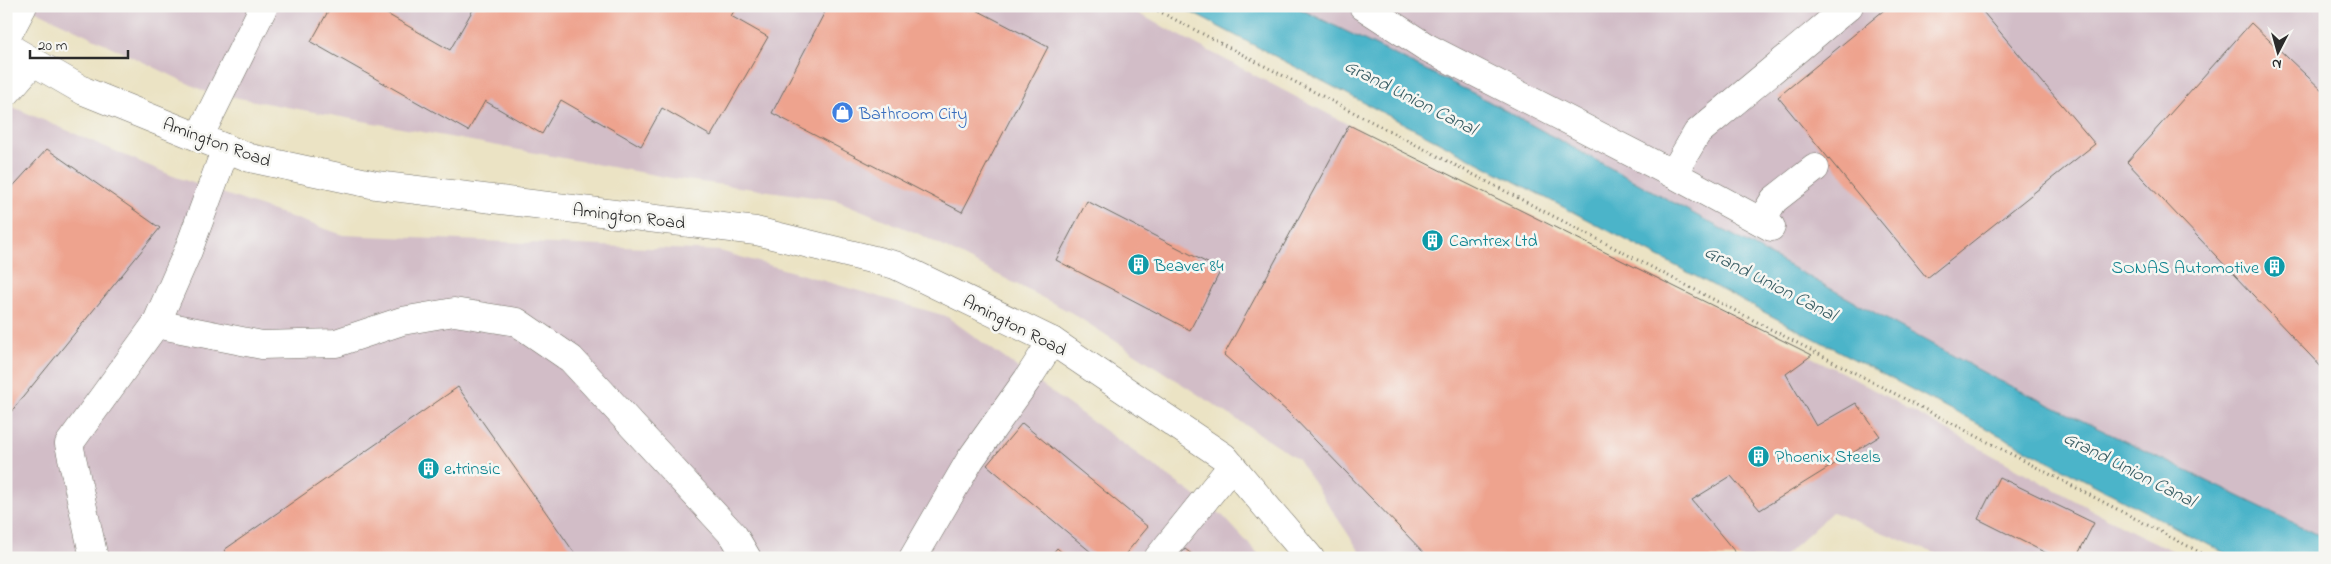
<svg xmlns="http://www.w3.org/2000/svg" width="2331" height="564" font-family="'Indie Flower',sans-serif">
	<rect width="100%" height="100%" fill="#f6f6f2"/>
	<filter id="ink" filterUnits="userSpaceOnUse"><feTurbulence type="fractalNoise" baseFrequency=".02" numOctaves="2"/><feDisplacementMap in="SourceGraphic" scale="10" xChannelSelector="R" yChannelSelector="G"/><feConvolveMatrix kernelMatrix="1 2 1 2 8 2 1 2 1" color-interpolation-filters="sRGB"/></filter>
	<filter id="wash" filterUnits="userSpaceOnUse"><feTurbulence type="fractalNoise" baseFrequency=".0096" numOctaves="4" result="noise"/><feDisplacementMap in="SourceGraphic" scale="20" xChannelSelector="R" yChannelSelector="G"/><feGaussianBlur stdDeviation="1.12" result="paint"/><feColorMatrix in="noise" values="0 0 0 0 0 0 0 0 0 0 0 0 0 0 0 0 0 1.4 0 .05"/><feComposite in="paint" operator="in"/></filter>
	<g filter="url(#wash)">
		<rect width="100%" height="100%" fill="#ebe3c4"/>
		<g fill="#d2bdc7">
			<polygon points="26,6 1124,6 1349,125 1845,374 2123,527 2188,558 1946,558 1832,512 1782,558 1364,558 1298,459 1072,313 919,234 836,200 671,178 206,92"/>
			<polygon points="1294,6 2325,6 2325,538 1992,377 1477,95"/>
			<polygon points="6,104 173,176 343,235 720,251 946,316 1222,515 1262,558 6,558"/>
		</g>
		<polygon fill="#4bb4c9" stroke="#3b707a" points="1179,6 1294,6 1477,95 1992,377 2325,538 2325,558 2234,558"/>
		<g id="blocks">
			<g fill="#eea38e">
				<polygon points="331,6 373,6 450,50 475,6 737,6 731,16 768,37 711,136 662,108 641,146 561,100 542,134 485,101 468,131 311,42"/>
				<polygon points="828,6 969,6 1048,47 962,212 772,113"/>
				<polygon points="1889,6 1978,6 2095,144 1927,278 1778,97"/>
				<polygon points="2251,23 2325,93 2325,371 2127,162"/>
				<polygon points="1349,125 1812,355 1786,374 1816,426 1856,403 1880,436 1760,510 1731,476 1692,500 1740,558 1429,558 1288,412 1224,355"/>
				<polygon points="47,149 160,228 6,418 6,194"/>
				<polygon points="1087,201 1221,270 1190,330 1056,260"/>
				<polygon points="458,387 578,558 230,558 224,550"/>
				<polygon points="1022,423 1148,527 1122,558 1098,558 987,465"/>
				<polygon points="1999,477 2094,523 2076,558 2056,558 1978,519"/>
				<polygon points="1057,548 1068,558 1049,558"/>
				<polygon points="1185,549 1197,558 1178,558"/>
			</g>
		</g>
	</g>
	<g filter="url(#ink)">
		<use href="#blocks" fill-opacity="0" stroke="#6e6b61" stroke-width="1"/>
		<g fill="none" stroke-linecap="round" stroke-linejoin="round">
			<defs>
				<g id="minor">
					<polyline points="1363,6 1426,47 1673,174"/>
					<polyline points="6,38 23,6"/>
					<polyline points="6,46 84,91 250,158 376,185 756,231 895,265 1052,341 1224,457 1310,558"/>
					<polyline points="6,93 33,62"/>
					<polyline points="199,137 264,6"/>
					<polyline points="1761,221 1774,200 1815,168"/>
					<polyline points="1771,227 1673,174 1697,133 1849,6"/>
					<polyline points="156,324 262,345 336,343 402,321 454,312 517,322 571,359 734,536 747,558"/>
					<polyline points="94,558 69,444 156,324 188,251 226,148"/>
					<polyline points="913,558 970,460 1027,380 1052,341"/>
					<polyline points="1158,558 1232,466"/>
				</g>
			</defs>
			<use href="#minor" stroke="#6e6b61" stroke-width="29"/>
			<polyline stroke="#6e6b61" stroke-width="3" stroke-dasharray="1 4" stroke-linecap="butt" points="1149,6 2211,558"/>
			<use href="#minor" stroke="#fff" stroke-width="28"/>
		</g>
	</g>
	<defs>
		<symbol id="shop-disc" viewBox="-11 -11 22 22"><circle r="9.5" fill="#3f7fe0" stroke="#f6f6f2"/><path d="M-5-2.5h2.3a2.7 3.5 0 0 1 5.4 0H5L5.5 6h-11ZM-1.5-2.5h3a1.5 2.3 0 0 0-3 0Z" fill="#fff"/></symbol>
		<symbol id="building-disc" viewBox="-11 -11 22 22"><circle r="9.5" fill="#0f9aa8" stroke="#f6f6f2"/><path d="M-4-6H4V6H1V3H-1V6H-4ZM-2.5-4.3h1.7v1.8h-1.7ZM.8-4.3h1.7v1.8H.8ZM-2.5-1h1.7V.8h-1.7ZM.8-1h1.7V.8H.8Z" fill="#fff"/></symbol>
	</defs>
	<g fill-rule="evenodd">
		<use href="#shop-disc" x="830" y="100" width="25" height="25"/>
		<use href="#building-disc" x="1420" y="228" width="25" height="25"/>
		<use href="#building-disc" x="1126" y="252" width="25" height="25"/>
		<use href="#building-disc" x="2262" y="254" width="25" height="25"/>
		<use href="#building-disc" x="1746" y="444" width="25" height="25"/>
		<use href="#building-disc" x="416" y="456" width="25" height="25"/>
	</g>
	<g text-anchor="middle" stroke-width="5" stroke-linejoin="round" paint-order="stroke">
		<g font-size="18" fill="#366cbe" stroke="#f6f6f2" text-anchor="start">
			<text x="859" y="119">Bathroom City</text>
		</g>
		<g font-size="18" fill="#2b2b2b" stroke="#f6f6f2">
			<text transform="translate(217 142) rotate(20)" y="6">Amington Road</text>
			<text transform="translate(629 216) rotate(7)" y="6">Amington Road</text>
			<text transform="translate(1015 325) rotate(27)" y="6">Amington Road</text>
		</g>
		<g font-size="18" fill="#0d838f" stroke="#f6f6f2" text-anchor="start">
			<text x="1449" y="246">Camtrex Ltd</text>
			<text x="1154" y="271">Beaver 84</text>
			<text x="2259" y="273" text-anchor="end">SONAS Automotive</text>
			<text x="1775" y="462">Phoenix Steels</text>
			<text x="444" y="474">e.trinsic</text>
		</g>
		<g font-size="19" font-style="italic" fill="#365b62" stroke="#f6f6f2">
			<text transform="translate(1411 96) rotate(27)" y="7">Grand Union Canal</text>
			<text transform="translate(1771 282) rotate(27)" y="7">Grand Union Canal</text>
			<text transform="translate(2130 468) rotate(27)" y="7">Grand Union Canal</text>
		</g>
	</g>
	<rect width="2331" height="564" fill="none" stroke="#f6f6f2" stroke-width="25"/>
	<g transform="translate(2278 52) rotate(186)" stroke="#f6f6f2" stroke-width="4" paint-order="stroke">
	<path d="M0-4L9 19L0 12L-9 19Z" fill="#2b2b2b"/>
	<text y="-8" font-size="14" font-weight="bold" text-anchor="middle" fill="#2b2b2b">N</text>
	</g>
	<path d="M30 50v8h98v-8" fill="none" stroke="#2b2b2b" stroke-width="2.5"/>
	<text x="38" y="50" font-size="15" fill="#2b2b2b" stroke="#f6f6f2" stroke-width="4" paint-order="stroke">20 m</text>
</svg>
